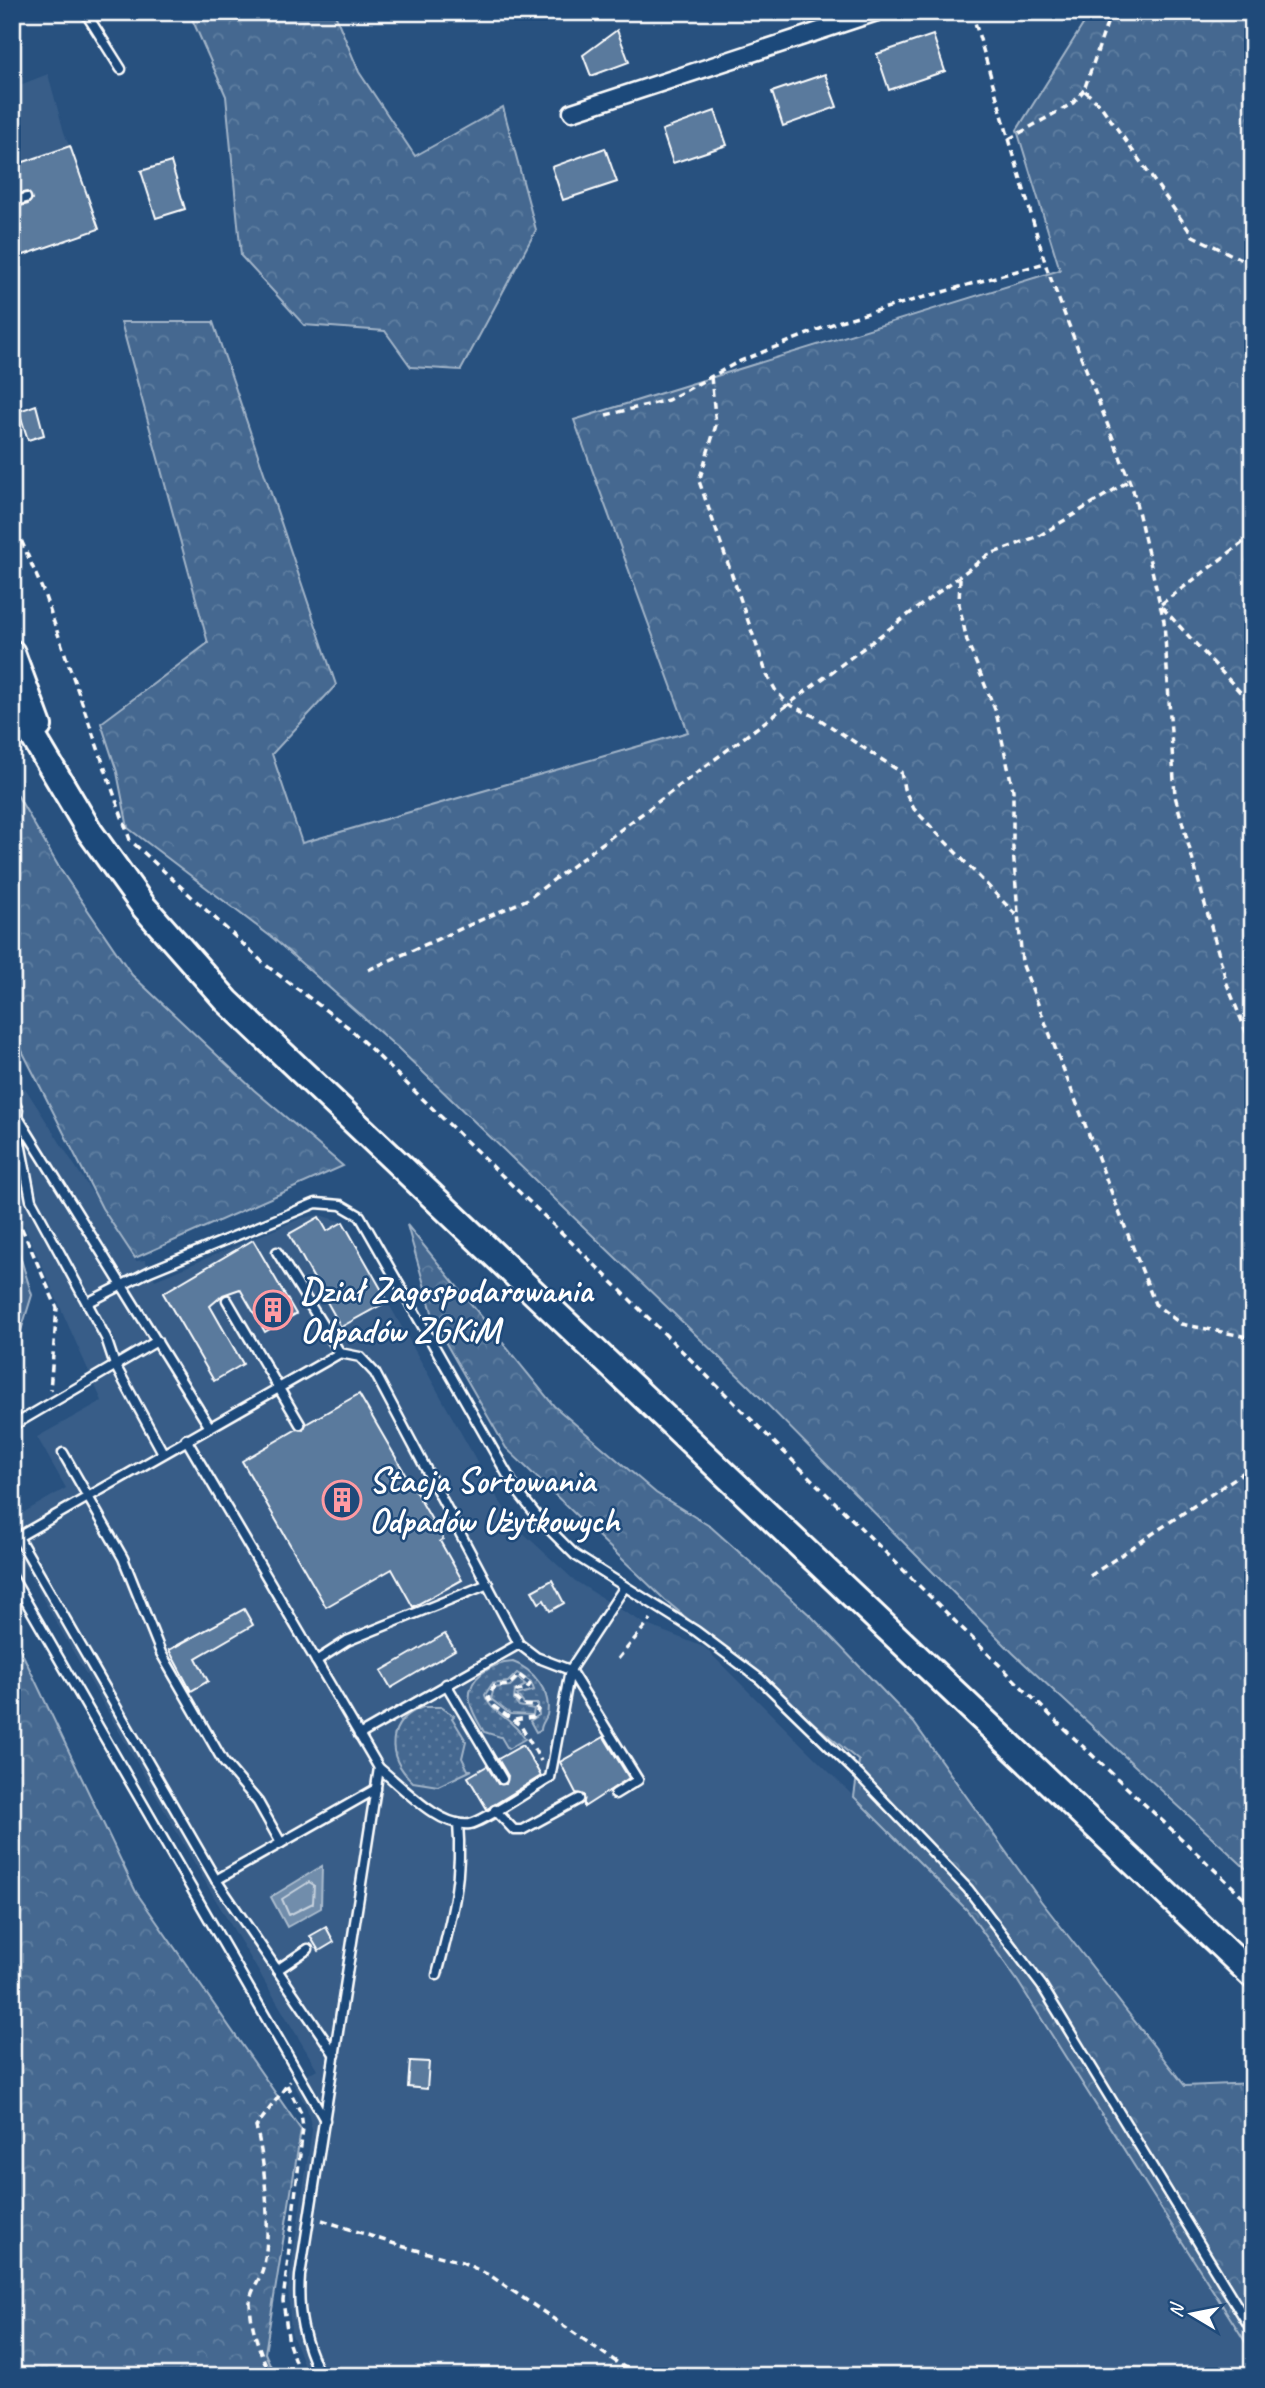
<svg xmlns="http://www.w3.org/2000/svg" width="1265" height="2388" font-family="Caveat,sans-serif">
	<defs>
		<pattern id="grass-dots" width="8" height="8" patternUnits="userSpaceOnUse" patternTransform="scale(1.75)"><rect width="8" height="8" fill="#446890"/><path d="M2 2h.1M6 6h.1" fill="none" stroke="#607fa1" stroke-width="1.8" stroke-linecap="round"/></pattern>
		<pattern id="forest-crowns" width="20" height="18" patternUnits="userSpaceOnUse" patternTransform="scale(1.75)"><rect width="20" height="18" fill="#446890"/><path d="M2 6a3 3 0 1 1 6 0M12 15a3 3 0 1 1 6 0" fill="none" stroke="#607fa1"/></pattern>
	</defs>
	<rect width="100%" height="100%" fill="#28517f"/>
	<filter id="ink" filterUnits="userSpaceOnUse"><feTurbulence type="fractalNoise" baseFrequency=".0143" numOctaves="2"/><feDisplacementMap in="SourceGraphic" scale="14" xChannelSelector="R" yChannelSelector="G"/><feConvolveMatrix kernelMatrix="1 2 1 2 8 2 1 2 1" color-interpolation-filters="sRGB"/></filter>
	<g filter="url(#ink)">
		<g fill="#375d88">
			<polygon points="48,74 64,132 99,229 12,259 12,88"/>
			<polygon points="25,1088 136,1261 145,1260 155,1280 302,1218 319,1215 343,1222 498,1499 520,1530 574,1580 613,1605 647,1625 704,1647 967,1910 1017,1980 1253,2354 1253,2376 308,2376 291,2332 288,2288 312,2130 307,2108 293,2083 317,2069 214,1897 12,1545 12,1519 66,1488 37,1437 102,1401 12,1199 12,1097"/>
		</g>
		<g fill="url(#grass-dots)" stroke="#a2b4c8" stroke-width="2">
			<path d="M513,1662C533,1669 552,1693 547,1715C545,1721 541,1724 541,1730L536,1732L530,1721L539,1715L538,1704H524L517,1695L534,1690L531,1682L517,1673L508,1682L492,1684L485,1695C490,1713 513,1718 525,1739L508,1749L501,1737L484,1732C479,1723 472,1713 470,1702C466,1677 492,1663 513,1662Z"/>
			<polygon points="518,1678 526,1685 515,1691 514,1700 519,1706 534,1709 533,1715 510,1714 491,1699 494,1688 510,1686"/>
			<path d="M423,1707H441L454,1716L452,1718L466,1741L462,1758L468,1770H472L438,1786L413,1782C385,1756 386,1721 423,1707Z"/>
		</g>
		<g fill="url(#forest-crowns)" stroke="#a2b4c8" stroke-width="2">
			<polygon points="189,12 334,12 359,72 415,156 503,107 536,230 461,370 411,367 385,331 304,325 241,256 226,96"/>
			<polygon points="1091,12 1253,12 1253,1875 1013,1653 749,1386 400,1050 274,939 128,828 117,772 101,723 208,643 121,322 213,322 336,685 272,754 302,843 688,732 574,420 1060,270 1017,130"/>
			<polygon points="12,786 60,869 132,975 254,1090 343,1166 135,1258 102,1208 12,1031"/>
			<polygon points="407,1225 554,1406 656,1493 711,1527 812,1617 914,1723 1041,1901 1185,2086 1253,2083 1253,2354 1017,1980 967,1910 854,1797 859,1761 665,1600 506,1448 436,1326"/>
			<polygon points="12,1230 32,1295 12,1360"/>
			<polygon points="12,1632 136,1892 301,2130 265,2353 275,2376 12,2376"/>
		</g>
		<polygon fill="#718dab" stroke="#aabbcd" stroke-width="2" points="322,1866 321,1908 287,1927 271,1897"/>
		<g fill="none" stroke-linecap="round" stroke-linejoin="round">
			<polygon stroke="#c6d1dd" stroke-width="2" points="309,1882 314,1885 313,1903 289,1915 282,1899"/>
		</g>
		<g fill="#5a7a9d" stroke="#fff" stroke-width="2">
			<polygon points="617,30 629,62 591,76 583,55"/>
			<polygon points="933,35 945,71 889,90 877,54"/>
			<polygon points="825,74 837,107 783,126 772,92"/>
			<polygon points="715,111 727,145 673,163 662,130"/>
			<polygon points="70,146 99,229 12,259 12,208 28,204 32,199 27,192 12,195 12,166"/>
			<polygon points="605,148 617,182 563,200 552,167"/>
			<polygon points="171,162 185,209 156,218 141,171"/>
			<polygon points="36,405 44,435 28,440 19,411"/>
			<polygon points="319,1217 327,1231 343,1222 388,1301 341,1327 289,1234"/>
			<polygon points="253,1240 296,1314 265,1332 240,1289 223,1295 210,1306 243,1364 214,1381 163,1293"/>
			<polygon points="359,1394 443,1539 440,1541 462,1580 413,1607 392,1569 326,1607 242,1461 297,1429 303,1430 306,1424"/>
			<polygon points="552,1580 564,1603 550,1611 544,1600 539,1603 532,1591"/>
			<polygon points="244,1609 253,1625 196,1658 208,1681 191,1691 169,1650"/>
			<polygon points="445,1634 455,1650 391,1688 381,1671"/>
			<polygon points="604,1737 629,1778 584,1807 584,1795 576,1793 560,1762"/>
			<polygon points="523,1745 541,1776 487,1809 468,1777 487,1766 498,1784 506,1784 508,1776 498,1759"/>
			<polygon points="326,1927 334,1942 319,1951 310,1936"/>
			<polygon points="410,2061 429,2062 427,2089 408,2087"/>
		</g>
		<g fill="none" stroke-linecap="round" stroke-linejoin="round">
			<defs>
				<g id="service">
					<polyline points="85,12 121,69"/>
					<polyline points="12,202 26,198"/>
					<polyline points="277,1252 340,1353"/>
					<polyline points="227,1300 300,1424"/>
					<polyline points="87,1303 150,1271 316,1203 341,1205 360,1216 515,1488 540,1520 575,1555 696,1631 760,1679 859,1775 968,1889 1042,1986 1253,2332"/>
					<polyline points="12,1426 157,1341"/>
					<path d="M186,1439L379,1768L300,2276C297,2313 304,2342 320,2376"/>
					<polyline points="63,1453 123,1558 161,1653 223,1761 258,1802 281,1843"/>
					<polyline points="163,1453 115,1365 106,1338 31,1200 14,1111 209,1426"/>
					<polyline points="12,1577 325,2120"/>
					<polyline points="316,1661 347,1641 488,1584"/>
					<polyline points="446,1684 502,1779"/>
					<polyline points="359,1735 519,1644"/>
					<polyline points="615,1794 638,1780 570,1670 624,1588"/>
					<polyline points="495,1810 514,1830 522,1830 579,1799"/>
					<path d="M216,1880L18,1537L340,1353L360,1357L375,1373L519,1644L536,1657L570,1670L550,1778C534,1787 485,1821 470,1824C439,1828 402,1786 379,1768"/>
					<polyline points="277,1970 308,1949"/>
					<path d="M437,1975C451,1920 463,1880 458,1823"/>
					<polyline points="335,2055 216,1880 376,1789"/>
				</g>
				<g id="minor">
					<polyline points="572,112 877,12"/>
					<polyline points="12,1107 14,1111"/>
				</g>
				<g id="primary">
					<polyline points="12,653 39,726"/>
					<polyline points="12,701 90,832 144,907 227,1001 1253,1976"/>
				</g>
			</defs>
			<use href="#service" stroke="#fff" stroke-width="13"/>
			<use href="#minor" stroke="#fff" stroke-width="21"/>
			<use href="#primary" stroke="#fff" stroke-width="30"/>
			<g stroke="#fff" stroke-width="3.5" stroke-dasharray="7 5" stroke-linecap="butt">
				<polyline points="972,12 1047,269 1133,490 1164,621 1175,796 1227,984 1253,1049"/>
				<polyline points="1111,12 1084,90 1101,106 1193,236 1253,265"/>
				<polyline points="1009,139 1073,103 1084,90"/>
				<polyline points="711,377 716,425 699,481 767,675 776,691 788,704 816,717 901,772 904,789 914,809 1018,917"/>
				<polyline points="606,415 668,400 738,362 840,321 1045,263"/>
				<polyline points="12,519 43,591 130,840 267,966 348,1027 597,1267 1057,1722 1253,1906"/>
				<polyline points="1253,535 1160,605 1253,706"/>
				<polyline points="960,578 959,604 967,641 996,712 1013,790 1013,849 1022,963 1155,1304 1181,1324 1253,1338"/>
				<polyline points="368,970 528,899 988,555 1039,536 1130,480"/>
				<polyline points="12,1206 57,1308 50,1390"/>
				<polyline points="1090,1576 1253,1466"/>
				<polyline points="618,1659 651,1619"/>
				<polyline points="515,1720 533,1717 538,1710 535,1706 522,1705 516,1699 517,1691 527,1689 530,1684 519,1675 509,1685 494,1686 488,1698 492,1705 521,1726 541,1761"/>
				<polyline points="287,2085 301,2113 303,2128 283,2301 289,2344 300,2376"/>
				<polyline points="322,2220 401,2246 462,2262 491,2276 637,2376"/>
				<path d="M271,2376C260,2352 251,2330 250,2303C250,2291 260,2280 263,2268C272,2236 265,2160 256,2127L290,2081"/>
			</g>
			<use href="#service" stroke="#1f4a7a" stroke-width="8"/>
			<use href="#minor" stroke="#1f4a7a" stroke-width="16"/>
			<use href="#primary" stroke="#1f4a7a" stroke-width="24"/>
		</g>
	</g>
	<defs>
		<symbol id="building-ring" viewBox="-11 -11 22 22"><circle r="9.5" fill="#1f4a7a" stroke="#ff9aa2" stroke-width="1.5"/><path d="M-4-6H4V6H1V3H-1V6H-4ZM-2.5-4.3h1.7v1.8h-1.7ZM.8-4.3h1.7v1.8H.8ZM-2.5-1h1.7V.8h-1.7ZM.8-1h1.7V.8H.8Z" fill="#ff9aa2"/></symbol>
	</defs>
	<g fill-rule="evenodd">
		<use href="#building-ring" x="251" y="1288" width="44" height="44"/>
		<use href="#building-ring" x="320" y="1478" width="44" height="44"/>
	</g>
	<g text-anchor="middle" stroke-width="5" stroke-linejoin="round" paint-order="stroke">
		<g font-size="35" font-weight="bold" fill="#fff" stroke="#1f4a7a" text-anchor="start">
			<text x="300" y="1302">Dział Zagospodarowania<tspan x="300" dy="40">Odpadów ZGKiM</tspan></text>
			<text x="369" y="1492">Stacja Sortowania<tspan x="369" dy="40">Odpadów Użytkowych</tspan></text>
		</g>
	</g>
	<rect width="1265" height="2388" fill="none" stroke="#1f4a7a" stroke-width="42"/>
	<rect x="21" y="21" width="1223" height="2346" fill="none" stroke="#fff" stroke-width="2.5" filter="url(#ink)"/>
	<g transform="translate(1192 2314) rotate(280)" stroke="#1f4a7a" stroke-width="5" paint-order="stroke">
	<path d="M0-5L12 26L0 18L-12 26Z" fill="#ffffff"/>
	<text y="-10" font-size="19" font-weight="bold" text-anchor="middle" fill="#ffffff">N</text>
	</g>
</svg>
